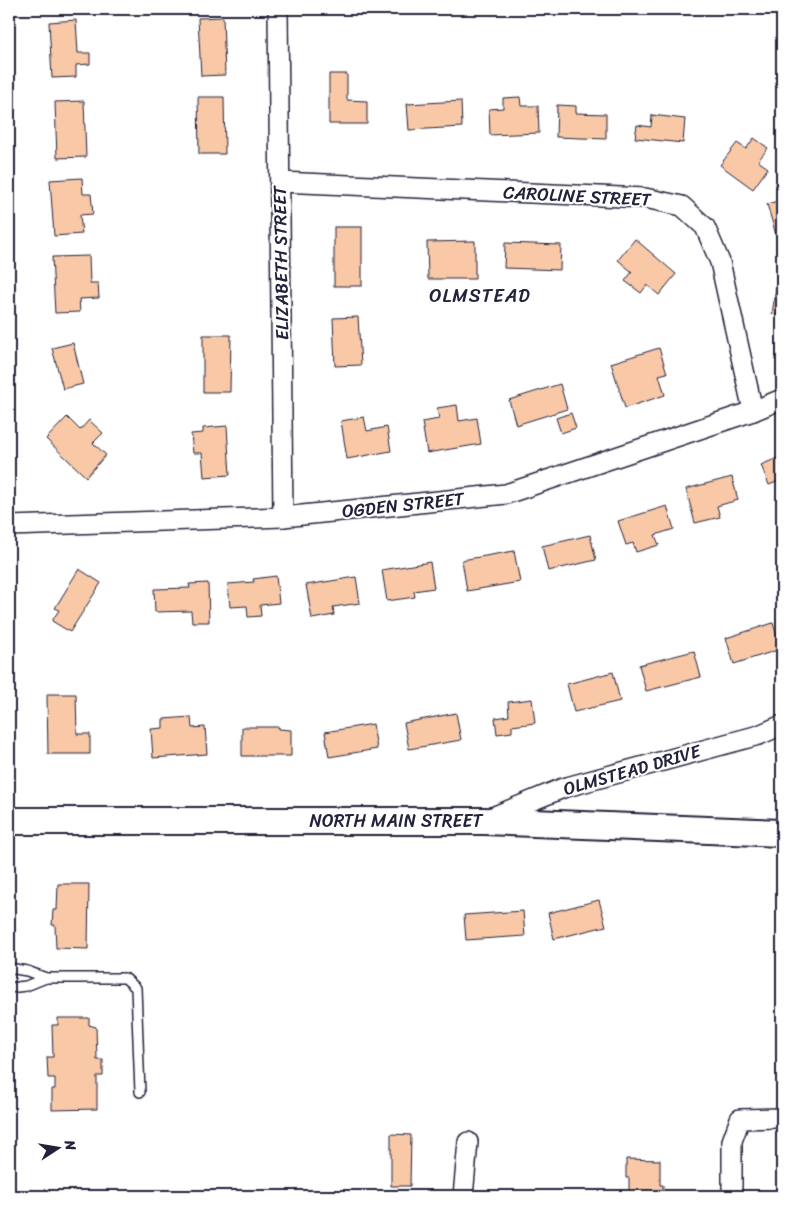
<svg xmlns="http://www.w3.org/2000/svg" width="791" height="1205" font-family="Sriracha,sans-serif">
	<rect width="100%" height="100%" fill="#fff"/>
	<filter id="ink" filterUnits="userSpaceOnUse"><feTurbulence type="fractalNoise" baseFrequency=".02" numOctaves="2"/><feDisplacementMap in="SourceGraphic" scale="10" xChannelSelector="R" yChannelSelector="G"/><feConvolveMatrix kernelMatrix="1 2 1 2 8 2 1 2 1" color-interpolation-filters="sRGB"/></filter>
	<g filter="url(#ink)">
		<g fill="#f8c8a7" stroke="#22223b">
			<polygon points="223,17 225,75 201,76 198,18"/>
			<polygon points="76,20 78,53 90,53 90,64 76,65 76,77 52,78 49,22"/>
			<polygon points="329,74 347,74 347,100 367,101 367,124 329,124"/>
			<polygon points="198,97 224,97 225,154 199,154"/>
			<polygon points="520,97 521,106 538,106 539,133 490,135 489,109 503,108 503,98"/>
			<polygon points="84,101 86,157 57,158 55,102"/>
			<polygon points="461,101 462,127 409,130 407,104"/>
			<polygon points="557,105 576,106 576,113 606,114 606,139 556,137"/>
			<polygon points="652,115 685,119 683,143 635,138 637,125 651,127"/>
			<polygon points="754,138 768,148 758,161 768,168 753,189 720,165 737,143 746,149"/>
			<polygon points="82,178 83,194 91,194 93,214 80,215 82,234 54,236 50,180"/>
			<polygon points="782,200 782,252 781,252 767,204"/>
			<rect x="334" y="227" width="28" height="59"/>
			<polygon points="635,239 676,274 659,295 647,285 641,293 625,281 632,272 618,260"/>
			<polygon points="475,241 475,279 428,279 427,242"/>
			<polygon points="505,243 561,245 560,270 504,268"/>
			<polygon points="89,256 90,283 98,283 99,298 79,299 80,312 55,313 52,257"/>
			<polygon points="776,288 782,289 782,316 772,314"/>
			<polygon points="358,317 361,365 335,366 333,318"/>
			<polygon points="203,335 231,335 230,392 203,392"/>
			<polygon points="73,343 83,384 63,389 52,348"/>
			<polygon points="659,348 667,373 659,375 665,395 625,408 611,363"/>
			<polygon points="560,384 567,409 516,425 509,400"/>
			<polygon points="457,405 459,421 477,418 481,444 427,453 422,422 439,419 437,408"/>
			<polygon points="571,413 576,428 561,433 556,418"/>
			<polygon points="67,417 80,430 89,420 103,433 93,443 106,455 86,477 46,439"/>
			<polygon points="364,417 367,431 387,427 391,451 347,459 341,421"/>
			<polygon points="227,426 230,475 204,477 202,453 193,453 191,434 203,433 203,428"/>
			<polygon points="782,456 782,480 769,485 761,465"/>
			<polygon points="732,477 738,500 717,506 720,517 695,523 686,489"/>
			<polygon points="667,506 674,529 655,535 659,545 636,552 633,543 626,545 618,521"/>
			<polygon points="590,535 596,560 548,571 542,546"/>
			<polygon points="514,551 520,582 467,591 462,560"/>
			<polygon points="430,562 434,588 414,591 415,597 387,601 382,570"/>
			<polygon points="79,569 101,583 70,632 52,621 59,610 55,608"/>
			<polygon points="276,576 279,603 260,605 261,616 248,617 247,606 230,607 228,584 254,582 253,579"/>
			<polygon points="356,577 360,603 333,607 334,615 312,619 306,585"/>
			<polygon points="208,583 209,622 192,622 191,611 155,612 154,589 190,588 189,584"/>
			<polygon points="773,623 781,649 734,664 726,638"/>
			<polygon points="694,651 701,677 646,691 639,665"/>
			<polygon points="613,672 620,701 574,712 567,684"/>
			<polygon points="47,694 76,694 77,734 90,734 90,754 48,754"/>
			<polygon points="532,699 535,723 512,726 512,732 497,734 495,718 509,716 508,702"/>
			<polygon points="456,713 461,740 409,749 404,723"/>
			<polygon points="191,717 192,728 205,727 207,754 153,758 151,729 163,728 163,719"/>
			<polygon points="373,724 377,749 329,757 325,732"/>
			<polygon points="242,727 279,727 279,729 291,730 291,756 242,756"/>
			<polygon points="58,884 89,884 88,949 56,948 55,925 52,925 53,910 57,910"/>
			<polygon points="599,900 606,926 554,939 548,913"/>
			<polygon points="523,911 525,936 466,940 464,915"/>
			<polygon points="58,1018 89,1018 89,1025 96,1027 97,1060 103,1060 103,1076 97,1076 97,1109 52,1110 52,1089 55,1089 55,1078 48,1078 47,1057 53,1057 52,1025 58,1025"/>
			<polygon points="391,1134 411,1135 410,1186 391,1186"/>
			<polygon points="626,1159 660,1160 660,1185 663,1185 663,1196 629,1196 629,1178 626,1178"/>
		</g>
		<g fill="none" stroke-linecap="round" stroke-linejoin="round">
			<defs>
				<g id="lane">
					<polyline points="9,968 27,971 46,978 26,986 9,988"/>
					<polyline points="46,978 125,978 136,988 140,1092"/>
				</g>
				<g id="street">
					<polyline points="278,9 283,517"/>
					<polyline points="280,182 645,198 682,206 705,227 720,262 753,411"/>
					<polyline points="9,526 283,517 506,494 753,411 782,399"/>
					<polyline points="490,818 563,788 759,735 782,725"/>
					<polyline points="463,1196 468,1142"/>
					<polyline points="732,1196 732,1141 740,1119 782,1118"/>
				</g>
				<polyline id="secondary" points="9,821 484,821 782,833"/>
			</defs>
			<use href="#lane" stroke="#22223b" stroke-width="12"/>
			<use href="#street" stroke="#22223b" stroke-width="22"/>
			<use href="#secondary" stroke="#22223b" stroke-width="30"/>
			<use href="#lane" stroke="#fff" stroke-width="9"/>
			<use href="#street" stroke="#fff" stroke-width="19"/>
			<use href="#secondary" stroke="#fff" stroke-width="26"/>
		</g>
	</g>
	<g text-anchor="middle" stroke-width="4" stroke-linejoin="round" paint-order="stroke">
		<g font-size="18" fill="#22223b" stroke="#fff">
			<text transform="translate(577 196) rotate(3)" y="6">CAROLINE STREET</text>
			<text transform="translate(281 263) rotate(-91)" y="6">ELIZABETH STREET</text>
			<text transform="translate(403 505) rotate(-6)" y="6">OGDEN STREET</text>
			<text transform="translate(632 770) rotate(-16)" y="6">OLMSTEAD DRIVE</text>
			<text x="396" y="827">NORTH MAIN STREET</text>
		</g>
		<g font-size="19" letter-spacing="1" fill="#22223b" stroke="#fff">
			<text x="480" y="302">OLMSTEAD</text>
		</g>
	</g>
	<rect width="791" height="1205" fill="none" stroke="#fff" stroke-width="30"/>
	<rect x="15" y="15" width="761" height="1175" fill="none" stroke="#22223b" stroke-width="2" filter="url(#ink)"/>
	<g transform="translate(58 1148) rotate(78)" stroke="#ffffff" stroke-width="4" paint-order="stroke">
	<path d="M0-4L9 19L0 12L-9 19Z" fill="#22223b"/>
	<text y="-8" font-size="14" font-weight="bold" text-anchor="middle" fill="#22223b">N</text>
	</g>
</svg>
